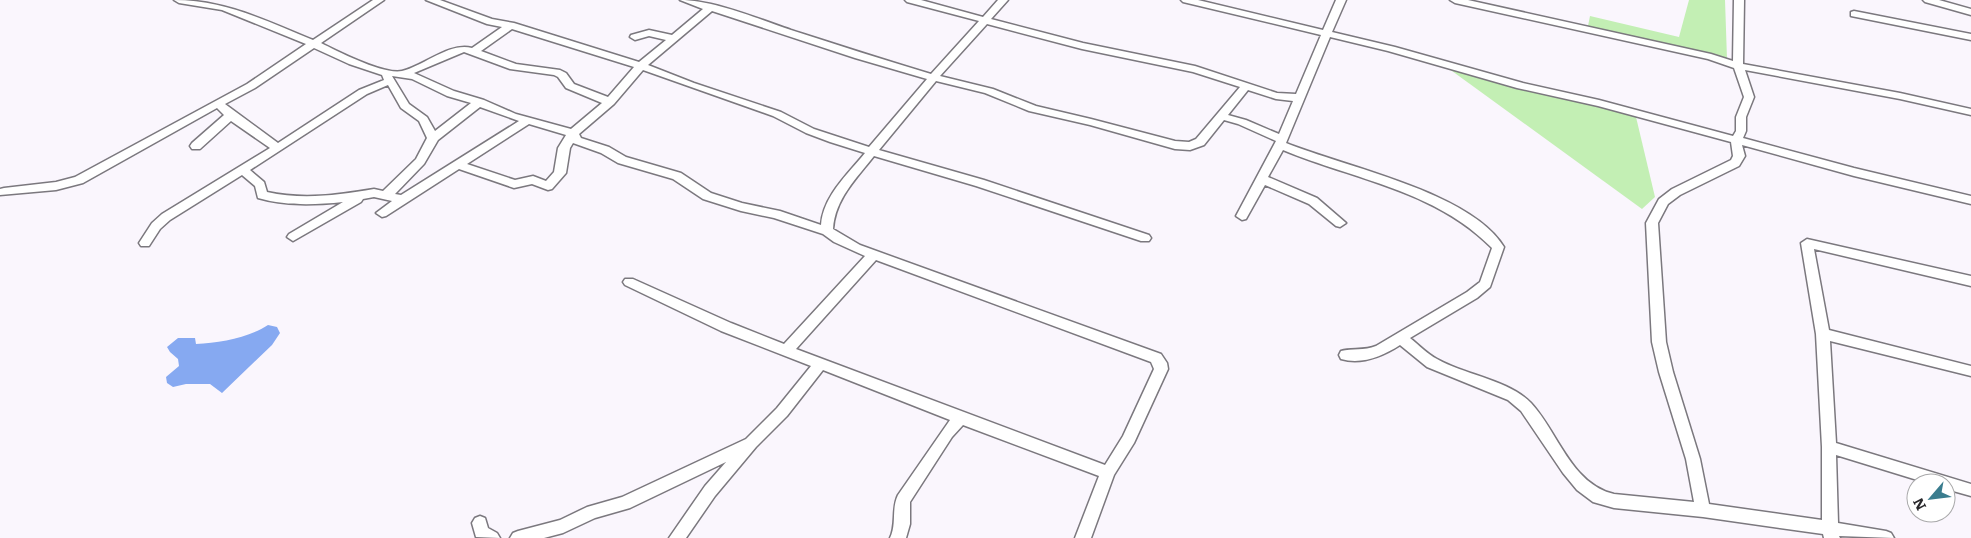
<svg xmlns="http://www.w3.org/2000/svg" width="1971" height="538" font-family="Literata,serif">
	<rect width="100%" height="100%" fill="#faf6fd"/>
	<g fill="#c3efb4">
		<polygon points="1689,0 1725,0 1727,59 1588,26 1590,16 1679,37"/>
		<polygon points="1441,63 1636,117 1655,197 1642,209"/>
	</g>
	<path fill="#86a9f1" d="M268,325L277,327L280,333L272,345L222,393L210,384H186L173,387L167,383L166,377L179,366L178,359L170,352L167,347L178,338H195L196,344C220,343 248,338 268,325Z"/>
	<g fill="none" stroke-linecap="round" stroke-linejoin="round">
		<defs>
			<g id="minor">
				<path d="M174,0C226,0 266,21 313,40L373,0H384L321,43C339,52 384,75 402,71C424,66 449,42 472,48L502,27L487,24L426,0H440L492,19L514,23L639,62L666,40L649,36L635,40L630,37L631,35L649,30L672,35L703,9L680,0C713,0 759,19 791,30C838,45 884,60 931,74L979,21L907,2L905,0H921L983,17L998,0H1008L991,19L1083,43L1195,66L1277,93L1296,94L1321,35L1183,2L1181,0H1198L1323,30L1336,0H1346L1332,32L1395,47L1523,83L1599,100L1733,136L1736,131V117L1744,97L1734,68L1708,59L1455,3L1450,0H1468L1711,54L1733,61L1734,0H1744L1743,64L1900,93L1971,109V115L1900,99L1745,70L1754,97L1746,117V131L1743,138L1854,168L1971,196V204L1854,176L1742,145L1745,156L1739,166L1680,195L1668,204L1658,223L1666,342L1673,372L1700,459L1709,504L1822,520V447L1816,334L1801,243L1807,239L1971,276V286L1814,249L1829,330L1971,366V376L1830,341L1836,443L1971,484V496L1946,489V483H1927L1836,455L1838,523L1886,531L1891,533L1894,538L1839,536L1840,538H1824L1823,534L1703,517L1614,508L1593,502L1577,490L1563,473L1521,411L1508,400L1427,367L1400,345C1383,356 1362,365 1341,359L1339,355L1341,351C1352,348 1364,351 1376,346L1467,292L1480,282L1492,248C1435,190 1355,180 1283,150L1268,177L1317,198L1346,223L1340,227L1336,226L1309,204L1265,185L1246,219L1242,220L1236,216L1276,141L1238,124L1224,120L1204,145L1190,150L1175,149L1090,125L1029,111L985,93L936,81L879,150L984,180L1149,235L1151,238L1149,241H1141L976,186L874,156C856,179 835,199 833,229L860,245L1161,354L1167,363L1168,369L1134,443L1114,475L1091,538H1075L1099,476L963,425L952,437L910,502V524L906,538H890C897,524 891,509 898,495L950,420L823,370L787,416L756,447L715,496L686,538H669L705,486L726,462L630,508L595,518L563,533L544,538H510L513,533L518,531L560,520L587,507L622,497L746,439L777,408L811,366L721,331L625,285L623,282L625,279H633L731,323L784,344L865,256L834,242L823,234L774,218L741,211L703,199L673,179L618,163L601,153L573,143L570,148L566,173L552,189L548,190L532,184L514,188L459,169L386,216L382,217L376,213L392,201L374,197L363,199L361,202L293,241L287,237L289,234L343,202C314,205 286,206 258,198L255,186L242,175L170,220L160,229L149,246H141L139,243L152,223L162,214L270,148L231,121L200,149H192L190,146L192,143L224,115L217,108L83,183L56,190L0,195V189L4,188L56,182L75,177L247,84L306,44L222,10L179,3ZM712,11L855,58L927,79L869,147L814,129L781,112L694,83L648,65ZM987,24L1082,49L1193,72L1240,87L1196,139L1189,142L1175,141L1091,119L1036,106L993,89L940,76ZM512,29L634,67L608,97L574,84L566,73L560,70L516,64L481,51ZM1330,37L1388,51L1517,88L1598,106L1731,142L1733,156L1731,160L1672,189L1659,199L1646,223L1652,342L1659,372L1686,459L1694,502L1614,494C1571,484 1558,432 1531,403C1509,380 1465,375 1437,359C1427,354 1419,345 1410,338L1477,298L1490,287L1504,247C1471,192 1345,167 1286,143ZM314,48L349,64L382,75L384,80L359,90L278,143L225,104L255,88ZM464,52L510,69L554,75L558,77L566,88L602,103L571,129L516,114L484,100L454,91L414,73ZM643,70L773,116L806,133L830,142L865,153C848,174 823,196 821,225L780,211L742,203L711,193L681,173L626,157L609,147L581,138L579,134L614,104ZM392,76L412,79L447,96L471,103L435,131L427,117L409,104ZM388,85L401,108L419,121L427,138L416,159L383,191L374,189C338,195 303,200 267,192L264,182L250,170L367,94ZM1248,90L1276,99L1293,101L1279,134L1246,120L1228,115ZM480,107L519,121L401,195L395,194L424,164L438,140ZM529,124L566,135L558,148L554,172L546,181L533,176L515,180L467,164ZM876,260L1151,362L1154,369L1123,436L1105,465L796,349Z"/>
				<polygon points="1923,0 1939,0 1971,9 1971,15 1925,2"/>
				<polygon points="1854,11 1971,34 1971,40 1851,16 1851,12"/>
				<polygon points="480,516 485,518 488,528 497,533 500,538 476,537 472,523 475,518"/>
			</g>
		</defs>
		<use href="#minor" stroke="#7b787e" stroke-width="3"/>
		<use href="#minor" fill="#fff" fill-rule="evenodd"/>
	</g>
	<g transform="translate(1931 498) rotate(242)"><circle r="24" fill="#ffffff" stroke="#a9a9aa"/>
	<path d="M0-4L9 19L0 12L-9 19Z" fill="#3a7c8e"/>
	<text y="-8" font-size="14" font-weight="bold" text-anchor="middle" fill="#29282b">N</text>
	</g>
</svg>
